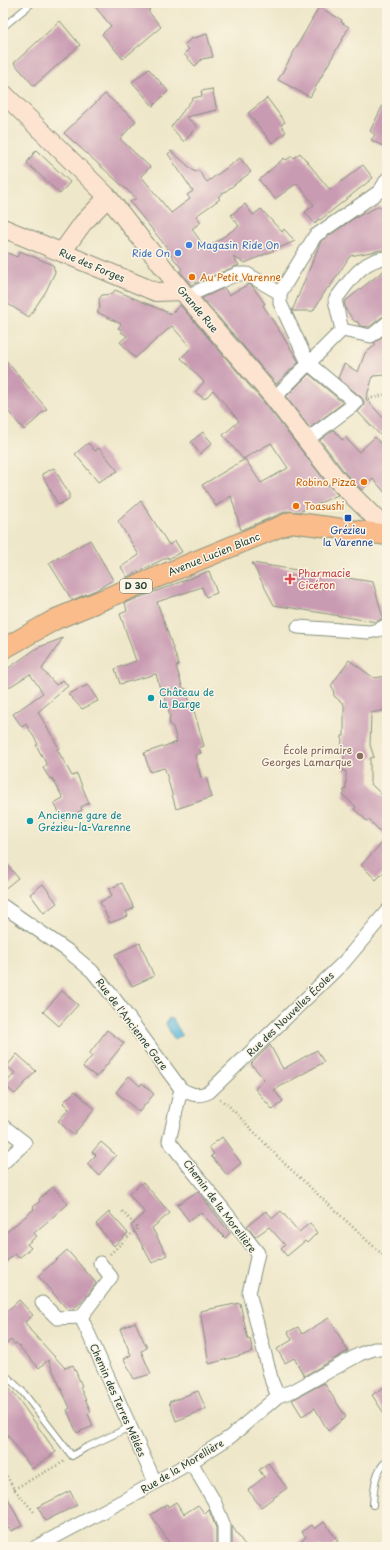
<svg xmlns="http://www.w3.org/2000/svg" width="390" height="1550" font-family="'Playpen Sans',sans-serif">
	<rect width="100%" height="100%" fill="#fcf5e5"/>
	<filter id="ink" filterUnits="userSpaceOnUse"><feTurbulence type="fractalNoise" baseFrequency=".025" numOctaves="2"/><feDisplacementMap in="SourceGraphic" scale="8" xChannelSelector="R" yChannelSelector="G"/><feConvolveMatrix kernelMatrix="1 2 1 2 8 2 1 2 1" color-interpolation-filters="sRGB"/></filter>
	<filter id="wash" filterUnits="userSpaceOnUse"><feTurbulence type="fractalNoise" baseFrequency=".012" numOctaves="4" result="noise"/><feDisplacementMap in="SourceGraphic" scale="16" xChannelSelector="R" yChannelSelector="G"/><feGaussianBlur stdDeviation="0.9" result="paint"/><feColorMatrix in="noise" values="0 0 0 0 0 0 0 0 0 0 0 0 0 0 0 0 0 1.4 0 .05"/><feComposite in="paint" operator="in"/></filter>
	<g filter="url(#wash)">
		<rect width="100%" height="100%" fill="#eee7c9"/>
		<polygon fill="#60bcde" stroke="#407c89" points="170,1018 173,1019 182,1035 174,1039 166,1024 167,1020"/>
		<g id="blocks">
			<g fill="#c99bb2">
				<polygon points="92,3 144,3 150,10 148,11 161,27 123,59 102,34 111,26"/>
				<polygon points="319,7 342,20 341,22 349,27 310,97 278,80"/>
				<polygon points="60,21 80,45 34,86 14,63"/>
				<polygon points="207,34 213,57 202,59 195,66 184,54 189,49 184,45 191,39"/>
				<polygon points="149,69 168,91 153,106 132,82"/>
				<polygon points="212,89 217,110 186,117 197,126 184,142 171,127 193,98 202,96 201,91"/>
				<polygon points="105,94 136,121 120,139 150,167 141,176 171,213 190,199 187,195 193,191 168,154 171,151 195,172 198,170 207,182 240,158 251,172 218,197 220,199 196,216 201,222 192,229 206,249 239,226 231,215 245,204 253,215 261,209 282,232 284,229 295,241 245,263 233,257 239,265 191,285 180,271 182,269 167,250 168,249 130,202 136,198 64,133"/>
				<polygon points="387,97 387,148 371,140 375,135 370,131"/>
				<polygon points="267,98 285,122 281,125 286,132 272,143 248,113"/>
				<polygon points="36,150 70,182 60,194 27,163"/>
				<polygon points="300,153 330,190 363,165 373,178 320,220 318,219 315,224 305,212 314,205 297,183 275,199 259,180 284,158 286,160 292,156 294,158"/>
				<polygon points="379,206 387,209 387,249 350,256 329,288 328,287 313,311 292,311 321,241 353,219"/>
				<polygon points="3,251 17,257 20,251 53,265 55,272 46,291 29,317 3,301"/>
				<polygon points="387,268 387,315 382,317 369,327 360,326 357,321 355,322 346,310 344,302"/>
				<polygon points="249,284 253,287 265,304 263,305 266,310 299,362 276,384 202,298 224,288 229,295"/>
				<polygon points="115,290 171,314 180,305 266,405 330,487 338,495 299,512 287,511 241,530 231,496 216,506 202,485 245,459 261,483 288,468 271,443 243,459 223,435 239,421 213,390 205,399 195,392 204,382 181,358 191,348 172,326 135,358 120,342 127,336 121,332 122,330 118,328 121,324 97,312 100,308 99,299 102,295 112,294"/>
				<polygon points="387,333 387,375 373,376 366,399 387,422 387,428 380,435 358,412 364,405 364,401 361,397 338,378 344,364 358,372 365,353 376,345 374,343"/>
				<polygon points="3,357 47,409 38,416 39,417 24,430 3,405"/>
				<polygon points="309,374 343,403 310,428 286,397"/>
				<polygon points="334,430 342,440 345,437 359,452 375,437 387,450 387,495 373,479 362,490 346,474 320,440"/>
				<polygon points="203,432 212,443 200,454 191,442"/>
				<polygon points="88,443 95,451 99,448 118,471 98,482 75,454"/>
				<polygon points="54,468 69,494 69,499 58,505 42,474"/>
				<polygon points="141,501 169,545 175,541 182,552 168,559 168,557 127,577 121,567 139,555 118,521"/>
				<polygon points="90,540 113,580 96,590 72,600 49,563"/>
				<polygon points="252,563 373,582 383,618 376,622 274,605"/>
				<polygon points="209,571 217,593 206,597 202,587 157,602 179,665 176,666 183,689 186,689 192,712 194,711 204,746 199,748 201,753 195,755 201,778 206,777 212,797 176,809 165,769 164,768 150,772 144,753 177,742 173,727 170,725 169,719 170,716 165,697 162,696 156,674 120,684 115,669 136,661 120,614 127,611 125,603"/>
				<polygon points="63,638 42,669 56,685 63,680 68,686 38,712 59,748 57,749 72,776 77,774 89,803 81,807 82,810 64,821 54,803 63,798 52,778 50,779 43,768 47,765 36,745 38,744 26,724 22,727 13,714 43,693 30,674 3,691 3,672 37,648"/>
				<polygon points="349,660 374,678 387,676 387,710 371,713 370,745 374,757 370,758 370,783 381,794 387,797 387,838 369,820 367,821 354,809 356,807 343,795 345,792 343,791 346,788 346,771 343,771 344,754 341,754 342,736 344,736 344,704 334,696 333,688 331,686"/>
				<polygon points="88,685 98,701 82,709 68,694"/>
				<polygon points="387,838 387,869 376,880 361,865"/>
				<polygon points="3,859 18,878 3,890"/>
				<polygon points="122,883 134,908 126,912 128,916 110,923 100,902 112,896 109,889"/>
				<polygon points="43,884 57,903 44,913 30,894"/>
				<polygon points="140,943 154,976 132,986 119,964 115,954"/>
				<polygon points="62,991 78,1005 59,1026 43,1012"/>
				<polygon points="107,1030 124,1043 97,1077 83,1067 92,1056 89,1054"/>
				<polygon points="270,1045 283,1069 317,1050 324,1062 274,1090 283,1101 273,1110 255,1089 264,1079 251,1064"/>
				<polygon points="17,1054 36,1071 15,1094 4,1085 15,1073 7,1066"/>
				<polygon points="129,1076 140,1086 142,1083 154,1094 139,1112 116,1092"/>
				<polygon points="75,1091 95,1109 73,1135 58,1121 69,1109 63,1103"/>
				<polygon points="222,1137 241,1163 227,1175 211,1156 214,1154 209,1147"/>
				<polygon points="101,1142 116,1155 99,1175 87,1164 96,1155 92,1152"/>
				<polygon points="143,1182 170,1213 152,1228 167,1255 152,1263 131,1225 145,1213 129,1194"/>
				<polygon points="53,1187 68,1204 34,1233 37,1236 27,1244 31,1248 19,1258 15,1254 3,1264 3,1235 34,1209 33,1207 40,1201 39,1199"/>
				<polygon points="198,1191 230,1233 225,1238 201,1213 189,1221 177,1205"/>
				<polygon points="266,1211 273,1218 281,1211 299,1232 310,1223 317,1233 307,1243 305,1241 287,1256 281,1249 285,1245 269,1227 255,1237 247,1226"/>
				<polygon points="109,1212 128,1233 114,1246 96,1224"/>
				<polygon points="67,1250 96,1283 86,1298 73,1309 68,1310 38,1276"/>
				<polygon points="19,1300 33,1315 25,1322 30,1330 65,1368 73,1365 82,1386 80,1387 91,1412 88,1414 93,1426 77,1433 67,1410 70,1408 48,1360 39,1368 16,1343 14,1344 11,1340 3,1347 3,1315"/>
				<polygon points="240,1303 248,1340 250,1339 253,1352 209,1364 200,1311"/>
				<polygon points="329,1318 348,1351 304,1376 294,1358 285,1363 277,1349 292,1340 288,1332 298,1327 302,1334"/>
				<polygon points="135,1322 147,1348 141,1351 151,1374 134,1379 124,1359 131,1355 120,1329"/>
				<polygon points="3,1383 14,1393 56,1452 32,1469 3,1428"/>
				<polygon points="324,1383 346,1417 328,1431 315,1408 302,1416 292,1400"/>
				<polygon points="387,1385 387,1418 372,1395"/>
				<polygon points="198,1391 206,1409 176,1421 169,1402"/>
				<polygon points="268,1463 287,1488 261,1507 248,1490 264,1477 259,1470"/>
				<polygon points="3,1489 22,1526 11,1531 9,1528 3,1531"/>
				<polygon points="70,1491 77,1505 45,1521 38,1507"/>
				<polygon points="176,1502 184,1514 198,1505 205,1514 209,1510 216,1528 216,1547 172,1547 151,1515 167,1504 168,1507"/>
				<polygon points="324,1522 338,1541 330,1547 294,1547 306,1537 302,1532 312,1525 315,1529"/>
				<polygon points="232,1526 246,1547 232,1547"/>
			</g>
		</g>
	</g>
	<g filter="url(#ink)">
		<use href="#blocks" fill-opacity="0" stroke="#86927e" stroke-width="1"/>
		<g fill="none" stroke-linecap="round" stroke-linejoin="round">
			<defs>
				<g id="lane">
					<polyline points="3,27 32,3"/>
					<polyline points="3,1373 22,1391 72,1456 85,1448 130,1427"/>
					<path d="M373,1505C374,1489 374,1471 387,1461"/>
				</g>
				<g id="street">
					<polyline points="187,296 237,274 247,274 280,293"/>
					<path d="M342,330L335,300C349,282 362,259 387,258"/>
					<polyline points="342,330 371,336 387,323"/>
					<polyline points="274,398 342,330"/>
					<polyline points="308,439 356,403 308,363 280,303 280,293 315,236 380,191 387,179"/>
					<polyline points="298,627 369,632 378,630 387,625"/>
					<path d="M3,906L68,951L92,971L114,998L181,1089C192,1095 198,1097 209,1092L344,962L387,911"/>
					<polyline points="181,1089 169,1141 258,1253 249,1293 272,1382 278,1396"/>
					<polyline points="3,1126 25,1143 3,1163"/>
					<polyline points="100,1263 111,1277 81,1317 155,1482"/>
					<polyline points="42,1303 57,1318 81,1317"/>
					<polyline points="191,1462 214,1501 224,1526 224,1547"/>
					<polyline points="36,1547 126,1499 191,1462 230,1437 278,1396 295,1390 360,1354 374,1349 387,1349"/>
				</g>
				<g id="secondary">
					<polyline points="3,93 108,197 182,291 274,398 338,481 387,530"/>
					<polyline points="3,228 156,292 182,291"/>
					<polyline points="62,252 83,223 108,197"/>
				</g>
				<polyline id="primary" points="3,649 56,619 291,522 387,535"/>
			</defs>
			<use href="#lane" stroke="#86927e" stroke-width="8"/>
			<use href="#street" stroke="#86927e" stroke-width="15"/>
			<use href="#secondary" stroke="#86927e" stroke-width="20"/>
			<use href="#primary" stroke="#86927e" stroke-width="22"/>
			<g stroke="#86927e" stroke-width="2.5" stroke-dasharray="1 3" stroke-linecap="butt">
				<polyline points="368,399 387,394"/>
				<polyline points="220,1099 230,1107 282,1161 387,1259"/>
				<polyline points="110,1254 138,1228 122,1211"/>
				<polyline points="3,1469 14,1489 35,1513"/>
				<polyline points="14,1489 65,1461"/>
			</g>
			<use href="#lane" stroke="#fff" stroke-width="6"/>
			<use href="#street" stroke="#fff" stroke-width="13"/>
			<use href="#secondary" stroke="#fde4d0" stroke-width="18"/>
			<use href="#primary" stroke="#f9bc8a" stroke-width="20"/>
		</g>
	</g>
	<g fill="#3f7fe0" stroke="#fcf5e5" stroke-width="1.5">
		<circle cx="189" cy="245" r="4"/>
		<circle cx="178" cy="253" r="4"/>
	</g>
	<g fill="#e8710a" stroke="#fcf5e5" stroke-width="1.5">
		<circle cx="192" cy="277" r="4"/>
		<circle cx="364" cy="482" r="4"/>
		<circle cx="296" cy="506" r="4"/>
	</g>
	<rect fill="#1a4fb4" stroke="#fcf5e5" stroke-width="1.5" x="344" y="514" width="8" height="8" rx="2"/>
	<path fill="#e0444e" stroke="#fcf5e5" stroke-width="1.5" d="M288 573h4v4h4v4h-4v4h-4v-4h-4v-4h4z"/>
	<g fill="#0f9aa8" stroke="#fcf5e5" stroke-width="1.5">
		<circle cx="151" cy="698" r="4"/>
		<circle cx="30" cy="821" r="4"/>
	</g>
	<circle fill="#8d6e63" stroke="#fcf5e5" stroke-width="1.5" cx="360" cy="756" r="4"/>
	<g text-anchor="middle" stroke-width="3" stroke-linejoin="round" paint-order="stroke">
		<rect fill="#fcf5e5" stroke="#617469" stroke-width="1" x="120" y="579" width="32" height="14" rx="3"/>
		<g font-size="9" font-weight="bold" fill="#1f3d34">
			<text x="136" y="589">D 30</text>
		</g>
		<g font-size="10" fill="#366cbe" stroke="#fcf5e5" text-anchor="start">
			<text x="197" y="249">Magasin Ride On</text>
			<text x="170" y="257" text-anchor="end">Ride On</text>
		</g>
		<g font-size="10" fill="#1f3d34" stroke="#fcf5e5">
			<text transform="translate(92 265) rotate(23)" y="4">Rue des Forges</text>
			<text transform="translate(198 309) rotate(50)" y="4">Grande Rue</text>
			<text transform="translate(214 554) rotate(-22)" y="4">Avenue Lucien Blanc</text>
			<text transform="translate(290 1014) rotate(-44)" y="4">Rue des Nouvelles Écoles</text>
			<text transform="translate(132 1024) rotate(53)" y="4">Rue de l'Ancienne Gare</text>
			<text transform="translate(220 1206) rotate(53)" y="4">Chemin de la Morellière</text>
			<text transform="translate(118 1400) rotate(66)" y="4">Chemin des Terres Mêlées</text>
			<text transform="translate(182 1466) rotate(-31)" y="4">Rue de la Morellière</text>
		</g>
		<g font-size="10" fill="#c56008" stroke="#fcf5e5" text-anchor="start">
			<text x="200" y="281">Au Petit Varenne</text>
			<text x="356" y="486" text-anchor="end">Robino Pizza</text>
			<text x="304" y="510">Toasushi</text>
		</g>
		<g font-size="10" fill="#164399" stroke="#fcf5e5">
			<text x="348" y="534">Grézieu<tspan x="348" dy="12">la Varenne</tspan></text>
		</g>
		<g font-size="10" fill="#be3a42" stroke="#fcf5e5" text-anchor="start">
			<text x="298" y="577">Pharmacie<tspan x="298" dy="12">Cicéron</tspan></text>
		</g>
		<g font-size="10" fill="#0d838f" stroke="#fcf5e5" text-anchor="start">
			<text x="159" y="696">Château de<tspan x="159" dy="12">la Barge</tspan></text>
			<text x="38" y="819">Ancienne gare de<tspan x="38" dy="12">Grézieu-la-Varenne</tspan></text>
		</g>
		<g font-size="10" fill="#785e54" stroke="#fcf5e5" text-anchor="end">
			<text x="352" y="754">École primaire<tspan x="352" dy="12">Georges Lamarque</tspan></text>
		</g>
	</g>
	<rect width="390" height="1550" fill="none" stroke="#fcf5e5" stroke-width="16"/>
</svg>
